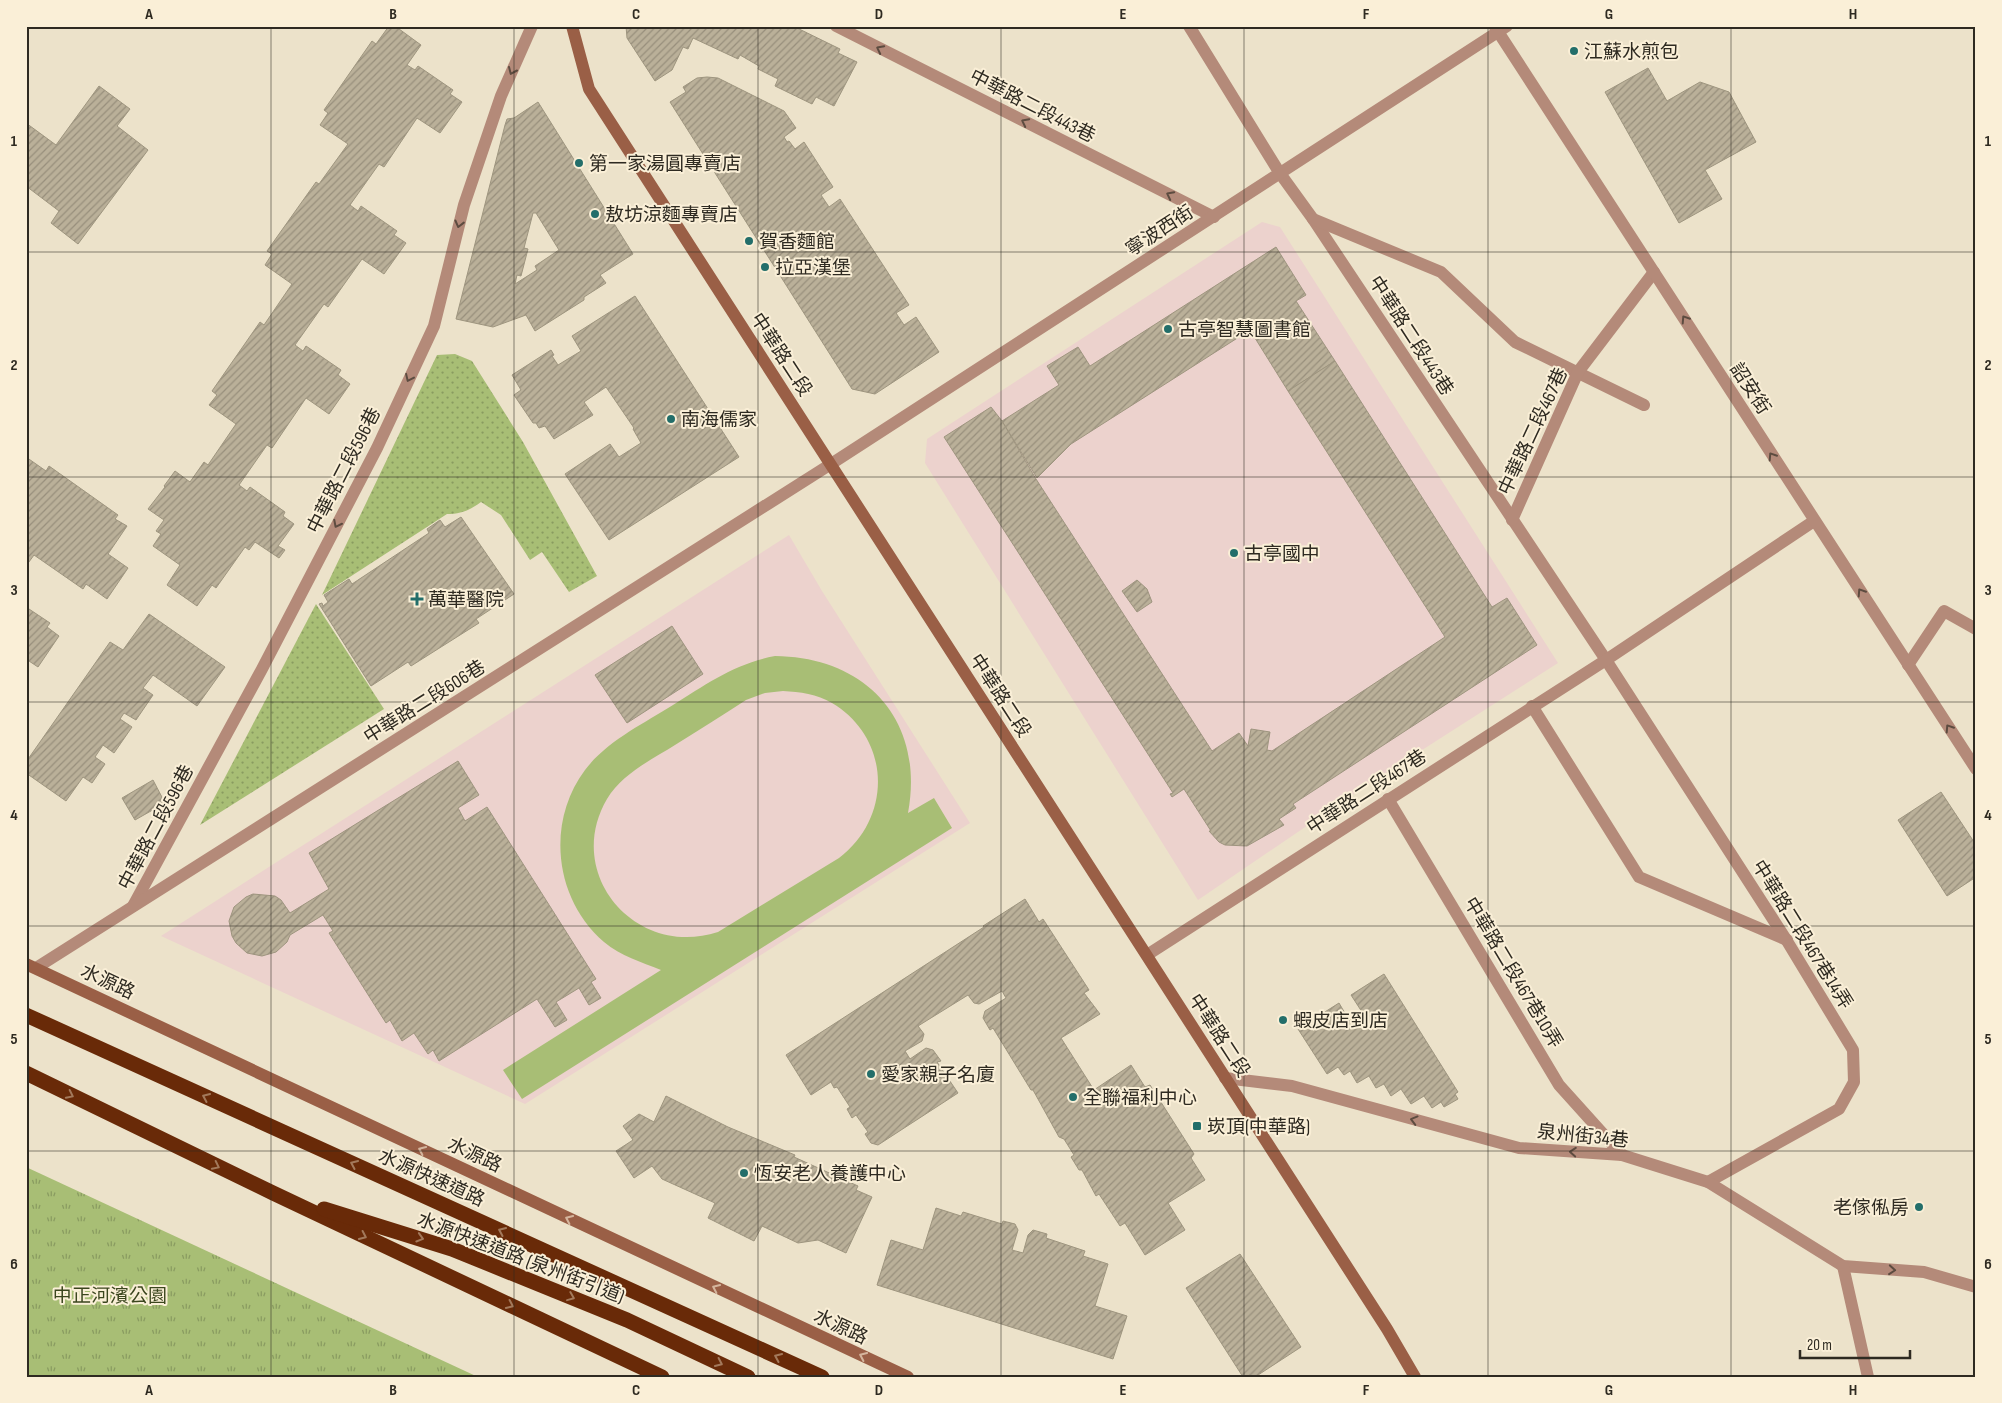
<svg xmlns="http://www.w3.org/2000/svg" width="2002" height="1403" font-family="'Sofia Sans Condensed','Noto Sans TC',sans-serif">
	<defs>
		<pattern id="park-tufts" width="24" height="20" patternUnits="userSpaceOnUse" patternTransform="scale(1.25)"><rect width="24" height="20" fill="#a8be75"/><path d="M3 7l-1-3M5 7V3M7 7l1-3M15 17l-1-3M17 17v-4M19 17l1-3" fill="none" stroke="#899b60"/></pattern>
		<pattern id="garden-dots" width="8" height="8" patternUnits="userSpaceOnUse" patternTransform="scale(1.25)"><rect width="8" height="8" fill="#a8be75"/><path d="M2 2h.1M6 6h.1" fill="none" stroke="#899b60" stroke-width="1.8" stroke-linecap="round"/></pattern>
		<pattern id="building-hatch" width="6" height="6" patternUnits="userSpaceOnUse" patternTransform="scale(1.25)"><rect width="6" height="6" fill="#bab099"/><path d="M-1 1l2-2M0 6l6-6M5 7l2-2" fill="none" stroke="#988f7c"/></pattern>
	</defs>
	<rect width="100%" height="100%" fill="#ece2ca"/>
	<g fill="#ecd2cd">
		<polygon points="1262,222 1280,227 1558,663 1358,791 1198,900 925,463 927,439"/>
		<polygon points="789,535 822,591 970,823 525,1104 161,936"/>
	</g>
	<path fill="#a8be75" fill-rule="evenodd" d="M775,656C867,657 925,721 908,813L934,798L952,828L522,1099L503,1070L661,970C641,962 621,956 604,942C554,899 546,822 585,770C607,741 643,724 673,705C706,684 736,663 775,656ZM783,691C800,692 817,694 832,703C891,738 893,817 839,858L718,932C636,959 563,874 607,799C622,774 651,760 675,745C699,730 723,715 746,700L765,693Z"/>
	<polygon fill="url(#park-tufts)" points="26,1167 478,1377 26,1377"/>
	<g fill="url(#garden-dots)">
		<path d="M455,354L472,361L523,442L597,576L569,592L542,552L530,560L501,515L481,502C470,510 461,514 447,514L322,595L437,355Z"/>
		<polygon points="316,604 384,709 200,825"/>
	</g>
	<g fill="url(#building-hatch)" stroke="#9e957f" fill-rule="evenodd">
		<polygon points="389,26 395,26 421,45 407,65 415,70 418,66 453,90 450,94 462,102 440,133 417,118 384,167 379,164 350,205 358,211 361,206 397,231 394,235 406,243 384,274 362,259 328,307 324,304 295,345 303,351 306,346 341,370 338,375 350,384 329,414 306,398 272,448 267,445 239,485 247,491 250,487 285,512 283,516 294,524 278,546 285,550 279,558 255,542 249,550 245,547 216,588 212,585 197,606 167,585 180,565 153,546 161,534 156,531 164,520 148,509 165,487 164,486 175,471 190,482 204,462 208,465 236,424 209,405 217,395 212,391 260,322 264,325 292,284 265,265 272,254 267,251 316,182 319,184 348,144 320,125 328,113 324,110 372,41 376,44"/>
		<polygon points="626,26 793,26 840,49 838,53 857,62 834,106 816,97 812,104 775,86 778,79 758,69 759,66 740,55 738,59 693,38 688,49 683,47 672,70 655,81 627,38"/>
		<polygon points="1648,68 1667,101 1700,82 1729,92 1756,142 1705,170 1722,199 1679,223 1605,92"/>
		<polygon points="707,77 718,78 784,111 796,128 784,137 787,142 789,141 795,149 804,142 833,187 821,195 829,207 840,199 909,305 896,313 904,325 916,317 939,352 875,394 852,389 670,102 686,92 683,87 697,78"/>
		<polygon points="99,86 130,109 117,126 148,150 78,244 51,223 59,211 26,186 26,123 56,145"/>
		<path d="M538,102L633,254L600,275L606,283L584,297V300L535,331L526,315L493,327L456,319L505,125L507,119L514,118ZM533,213H536L559,250L535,266L537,270L515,284L517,275L521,276L528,249L524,248Z"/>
		<polygon points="1276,247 1306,295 1296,301 1335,361 1288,391 1250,330 1071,444 1037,478 1002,421 1059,385 1047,366 1078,347 1090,366"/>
		<polygon points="635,296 739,457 609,540 565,474 610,444 619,457 641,443 633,429 634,428 606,387 584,402 593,415 554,439 545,426 539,428 536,423 533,423 514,395 521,390 512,375 551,350 554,355 552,356 558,365 581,351 572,336"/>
		<polygon points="1335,361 1492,607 1507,598 1537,645 1293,804 1296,808 1279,819 1284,825 1247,846 1225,845 1219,842 1209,831 1211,831 1184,789 1172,797 1170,794 1173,793 944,437 991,407 1002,421 1036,479 1212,751 1239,733 1248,746 1251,729 1270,732 1267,750 1272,751 1445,637 1288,391"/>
		<polygon points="26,457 46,471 49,466 118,515 115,519 127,526 108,554 128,568 107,599 86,584 83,589 34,555 26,566"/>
		<polygon points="461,517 514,594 476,619 479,623 411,666 408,662 371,686 319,604 322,603 323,606 328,602 324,595 349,579 352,584 429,533 427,529 440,520 445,527"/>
		<polygon points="1137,580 1147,589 1152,602 1137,612 1122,591"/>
		<polygon points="26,607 50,623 47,627 59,636 38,667 26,659"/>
		<polygon points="149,614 225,667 197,706 153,675 143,688 153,695 136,720 124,713 120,719 132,727 114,753 103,745 95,757 105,764 92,783 83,777 66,801 26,773 26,762 110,642 123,650"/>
		<polygon points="672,626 703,674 627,723 595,675"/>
		<polygon points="458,761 479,795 458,808 465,821 487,807 596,979 591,982 601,998 589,1005 579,988 556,1002 567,1020 555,1027 537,999 439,1061 433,1050 428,1054 414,1033 402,1041 390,1020 386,1023 329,933 333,931 323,915 290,935 287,942 276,952 262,956 247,953 236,943 232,936 229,921 234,907 246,897 253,894 275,896 281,900 290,913 329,889 309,853"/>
		<polygon points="153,780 165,803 135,820 122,798"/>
		<polygon points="1941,792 1976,845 1976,877 1947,896 1898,820"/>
		<polygon points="1025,899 1039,922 1043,919 1089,990 1084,993 1100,1014 1061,1038 1094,1090 1131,1065 1145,1087 1150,1085 1194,1154 1191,1158 1205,1180 1168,1203 1185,1230 1145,1255 1125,1223 1120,1226 1099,1194 1096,1196 1082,1170 1079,1170 1071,1157 1074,1155 1064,1139 1059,1137 1033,1090 1031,1090 993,1028 990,1030 983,1018 985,1011 1006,998 1002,991 979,1004 974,1003 968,995 918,1026 924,1034 922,1041 905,1051 910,1059 926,1048 933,1050 941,1061 937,1062 958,1093 878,1145 871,1143 865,1134 868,1132 856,1115 852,1118 847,1109 850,1107 837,1087 834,1088 831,1082 811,1095 786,1055 984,927 983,926"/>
		<polygon points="1384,974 1458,1092 1455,1094 1458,1099 1444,1107 1441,1102 1432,1108 1424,1096 1411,1104 1401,1089 1391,1096 1384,1084 1376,1088 1369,1076 1357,1083 1350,1071 1344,1075 1338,1067 1327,1074 1298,1029 1339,1003 1349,1020 1362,1012 1351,995"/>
		<polygon points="666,1096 728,1127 795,1155 794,1157 858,1186 856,1190 872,1197 846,1253 818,1240 798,1243 762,1226 754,1241 708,1218 715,1203 662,1179 652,1166 634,1178 616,1151 633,1140 623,1126 639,1114 654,1122"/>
		<polygon points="936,1208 961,1216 963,1212 1002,1224 1003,1221 1015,1224 1018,1230 1012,1250 1023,1253 1028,1235 1033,1230 1047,1234 1046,1238 1085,1251 1083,1256 1108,1264 1095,1306 1127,1316 1113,1359 877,1285 891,1240 923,1250"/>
		<polygon points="1240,1254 1301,1347 1255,1377 1243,1377 1186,1288"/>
	</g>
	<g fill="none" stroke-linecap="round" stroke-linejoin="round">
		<g stroke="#b48a79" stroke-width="12">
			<polyline points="836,26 1214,217"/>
			<polyline points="1189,26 1279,172 1313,219 1606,660 1787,941 1853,1050 1854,1082 1839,1109 1708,1182"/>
			<polyline points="1313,219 1441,272 1515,342 1644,405"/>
			<polyline points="1512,520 1578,372 1654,272"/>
			<polyline points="1908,665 1944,611 1976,629"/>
			<polyline points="1532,706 1639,877 1787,940"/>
			<polyline points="1388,799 1559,1085 1622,1155"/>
			<polyline points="1147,955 1606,660 1814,521"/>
			<polyline points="1225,1078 1292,1086 1519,1148 1622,1155 1708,1182 1843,1266 1924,1272 1976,1287"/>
			<polyline points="1843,1266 1868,1377"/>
		</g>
		<g stroke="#b48a79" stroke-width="12">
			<polyline points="1495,27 1976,769"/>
			<polyline points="133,906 262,669 377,448 434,326 464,205 501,96 532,26"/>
			<polyline points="36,968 831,464 1507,26"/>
		</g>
		<g stroke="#9a5f46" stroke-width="12">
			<polyline points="572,26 589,89 1387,1329 1415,1377"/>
			<polyline points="26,964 908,1377"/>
		</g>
		<g stroke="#692a08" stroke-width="15">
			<polyline points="26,1015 822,1377"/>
			<polyline points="26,1073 273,1193 662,1377"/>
			<polyline points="324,1209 452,1249 627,1320 748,1377"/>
		</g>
	</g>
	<defs><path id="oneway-chevron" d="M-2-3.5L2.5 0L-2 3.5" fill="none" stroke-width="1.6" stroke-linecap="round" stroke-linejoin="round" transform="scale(1.25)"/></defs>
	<g stroke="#5d4c40">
		<use href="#oneway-chevron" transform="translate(880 49) rotate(-153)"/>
		<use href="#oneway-chevron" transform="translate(512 71) rotate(114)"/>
		<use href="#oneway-chevron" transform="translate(1025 122) rotate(-153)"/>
		<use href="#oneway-chevron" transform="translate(1170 195) rotate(-153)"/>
		<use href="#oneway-chevron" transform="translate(459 224) rotate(104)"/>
		<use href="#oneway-chevron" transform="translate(1685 319) rotate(-123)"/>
		<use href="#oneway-chevron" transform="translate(409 378) rotate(115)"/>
		<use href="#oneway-chevron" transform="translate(1772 456) rotate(-123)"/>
		<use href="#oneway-chevron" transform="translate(337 524) rotate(117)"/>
		<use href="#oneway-chevron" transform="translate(1861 592) rotate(-123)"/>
		<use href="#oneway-chevron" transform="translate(1949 728) rotate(-123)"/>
		<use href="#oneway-chevron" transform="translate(1414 1120) rotate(-165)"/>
		<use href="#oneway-chevron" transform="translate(1573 1152) rotate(-176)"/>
		<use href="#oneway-chevron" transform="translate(1892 1270) rotate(5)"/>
	</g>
	<g stroke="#a3795b">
		<use href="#oneway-chevron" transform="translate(70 1095) rotate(26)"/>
		<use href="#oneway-chevron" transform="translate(206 1097) rotate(-156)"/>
		<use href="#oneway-chevron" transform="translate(354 1164) rotate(-156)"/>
		<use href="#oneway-chevron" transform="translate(216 1166) rotate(26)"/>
		<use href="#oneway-chevron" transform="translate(502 1231) rotate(-156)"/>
		<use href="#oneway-chevron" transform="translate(363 1236) rotate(25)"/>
		<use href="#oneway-chevron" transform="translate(420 1238) rotate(17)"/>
		<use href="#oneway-chevron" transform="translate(571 1297) rotate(22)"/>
		<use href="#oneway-chevron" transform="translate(510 1305) rotate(25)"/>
		<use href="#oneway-chevron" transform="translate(778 1357) rotate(-156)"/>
		<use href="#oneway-chevron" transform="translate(719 1363) rotate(25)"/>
	</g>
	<g stroke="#d4b59d">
		<use href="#oneway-chevron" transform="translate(422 1150) rotate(-155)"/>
		<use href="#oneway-chevron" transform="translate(569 1219) rotate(-155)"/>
		<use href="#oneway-chevron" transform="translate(716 1288) rotate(-155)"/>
		<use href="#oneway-chevron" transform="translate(863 1356) rotate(-155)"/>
	</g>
	<path fill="none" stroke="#2e2a21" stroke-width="1" stroke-opacity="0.55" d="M271,26V1377M514,26V1377M758,26V1377M1001,26V1377M1244,26V1377M1488,26V1377M1731,26V1377M26,252H1976M26,477H1976M26,702H1976M26,926H1976M26,1151H1976"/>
	<g fill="#236e6a" stroke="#faefd7" stroke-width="2">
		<circle cx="1574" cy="51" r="5"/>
		<circle cx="579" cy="163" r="5"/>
		<circle cx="595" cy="214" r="5"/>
		<circle cx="749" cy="241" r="5"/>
		<circle cx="765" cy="267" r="5"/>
		<circle cx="1168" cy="329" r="5"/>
		<circle cx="671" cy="419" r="5"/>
		<circle cx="1234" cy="553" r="5"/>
		<path d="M414.5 591.5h5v5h5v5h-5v5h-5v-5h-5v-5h5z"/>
		<circle cx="1283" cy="1020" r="5"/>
		<circle cx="871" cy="1074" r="5"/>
		<circle cx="1073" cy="1097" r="5"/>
		<rect x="1192" y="1121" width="10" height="10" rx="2.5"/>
		<circle cx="744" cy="1173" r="5"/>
		<circle cx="1919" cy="1207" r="5"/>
	</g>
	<g text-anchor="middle" stroke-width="4" stroke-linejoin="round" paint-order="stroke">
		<g font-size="19" fill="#2e2a21" stroke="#faefd7" text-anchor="start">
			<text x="1584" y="58">江蘇水煎包</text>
			<text x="589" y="170">第一家湯圓專賣店</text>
			<text x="605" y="221">敖坊涼麵專賣店</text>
			<text x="759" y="248">賀香麵館</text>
			<text x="775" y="274">拉亞漢堡</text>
			<text x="1178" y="336">古亭智慧圖書館</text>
			<text x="681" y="426">南海儒家</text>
			<text x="1244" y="560">古亭國中</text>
			<text x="428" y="606">萬華醫院</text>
			<text x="1293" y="1027">蝦皮店到店</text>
			<text x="881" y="1081">愛家親子名廈</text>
			<text x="1083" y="1104">全聯福利中心</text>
			<text x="1207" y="1133">崁頂(中華路)</text>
			<text x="754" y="1180">恆安老人養護中心</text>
			<text x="1909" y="1214" text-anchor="end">老傢俬房</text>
		</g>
		<g font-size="19" fill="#2e2a21" stroke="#faefd7">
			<text transform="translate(1033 105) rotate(27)" y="7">中華路二段443巷</text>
			<text transform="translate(1159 230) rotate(-33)" y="7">寧波西街</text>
			<text transform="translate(1412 335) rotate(57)" y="7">中華路二段443巷</text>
			<text transform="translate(782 354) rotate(57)" y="7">中華路二段</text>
			<text transform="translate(1751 388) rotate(57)" y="7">詔安街</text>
			<text transform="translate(1532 431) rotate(-65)" y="7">中華路二段467巷</text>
			<text transform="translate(343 470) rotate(-63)" y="7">中華路二段596巷</text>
			<text transform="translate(1001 695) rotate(57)" y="7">中華路二段</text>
			<text transform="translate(424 701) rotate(-32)" y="7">中華路二段606巷</text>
			<text transform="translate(1366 791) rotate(-33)" y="7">中華路二段467巷</text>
			<text transform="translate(155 827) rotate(-62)" y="7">中華路二段596巷</text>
			<text transform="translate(1803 934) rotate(58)" y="7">中華路二段467巷14弄</text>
			<text transform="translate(1514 972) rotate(59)" y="7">中華路二段467巷10弄</text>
			<text transform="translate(108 981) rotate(25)" y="7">水源路</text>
			<text transform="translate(1220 1035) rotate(57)" y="7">中華路二段</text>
			<text transform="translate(1583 1135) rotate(6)" y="7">泉州街34巷</text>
			<text transform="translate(475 1154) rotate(25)" y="7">水源路</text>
			<text transform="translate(432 1177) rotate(24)" y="7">水源快速道路</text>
			<text transform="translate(521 1257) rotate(21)" y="7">水源快速道路 (泉州街引道)</text>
			<text transform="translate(841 1326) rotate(25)" y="7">水源路</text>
		</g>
		<g font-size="19" fill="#3b461e" stroke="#faefd7">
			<text x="110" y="1302">中正河濱公園</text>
		</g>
	</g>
	<rect width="2002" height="1403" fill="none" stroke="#faefd7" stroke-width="55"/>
	<path d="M1800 1350v8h110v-8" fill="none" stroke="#2e2a21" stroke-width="2.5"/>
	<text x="1807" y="1350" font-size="15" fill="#2e2a21" stroke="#faefd7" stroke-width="4" paint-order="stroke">20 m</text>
	<rect x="28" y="28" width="1946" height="1348" fill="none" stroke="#2e2a21" stroke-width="2"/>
	<g font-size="16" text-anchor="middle" font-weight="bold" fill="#2e2a21">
		<text x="149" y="19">A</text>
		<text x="393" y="19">B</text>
		<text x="636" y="19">C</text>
		<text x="879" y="19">D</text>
		<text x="1123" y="19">E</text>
		<text x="1366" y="19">F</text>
		<text x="1609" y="19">G</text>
		<text x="1853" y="19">H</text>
		<text x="14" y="146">1</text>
		<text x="1988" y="146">1</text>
		<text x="14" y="370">2</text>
		<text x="1988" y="370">2</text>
		<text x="14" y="595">3</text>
		<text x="1988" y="595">3</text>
		<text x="14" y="820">4</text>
		<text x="1988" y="820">4</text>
		<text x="14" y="1044">5</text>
		<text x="1988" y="1044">5</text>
		<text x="14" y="1269">6</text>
		<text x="1988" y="1269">6</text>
		<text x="149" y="1395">A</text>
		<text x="393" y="1395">B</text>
		<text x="636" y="1395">C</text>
		<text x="879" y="1395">D</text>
		<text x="1123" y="1395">E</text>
		<text x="1366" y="1395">F</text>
		<text x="1609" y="1395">G</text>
		<text x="1853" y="1395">H</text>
	</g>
</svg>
